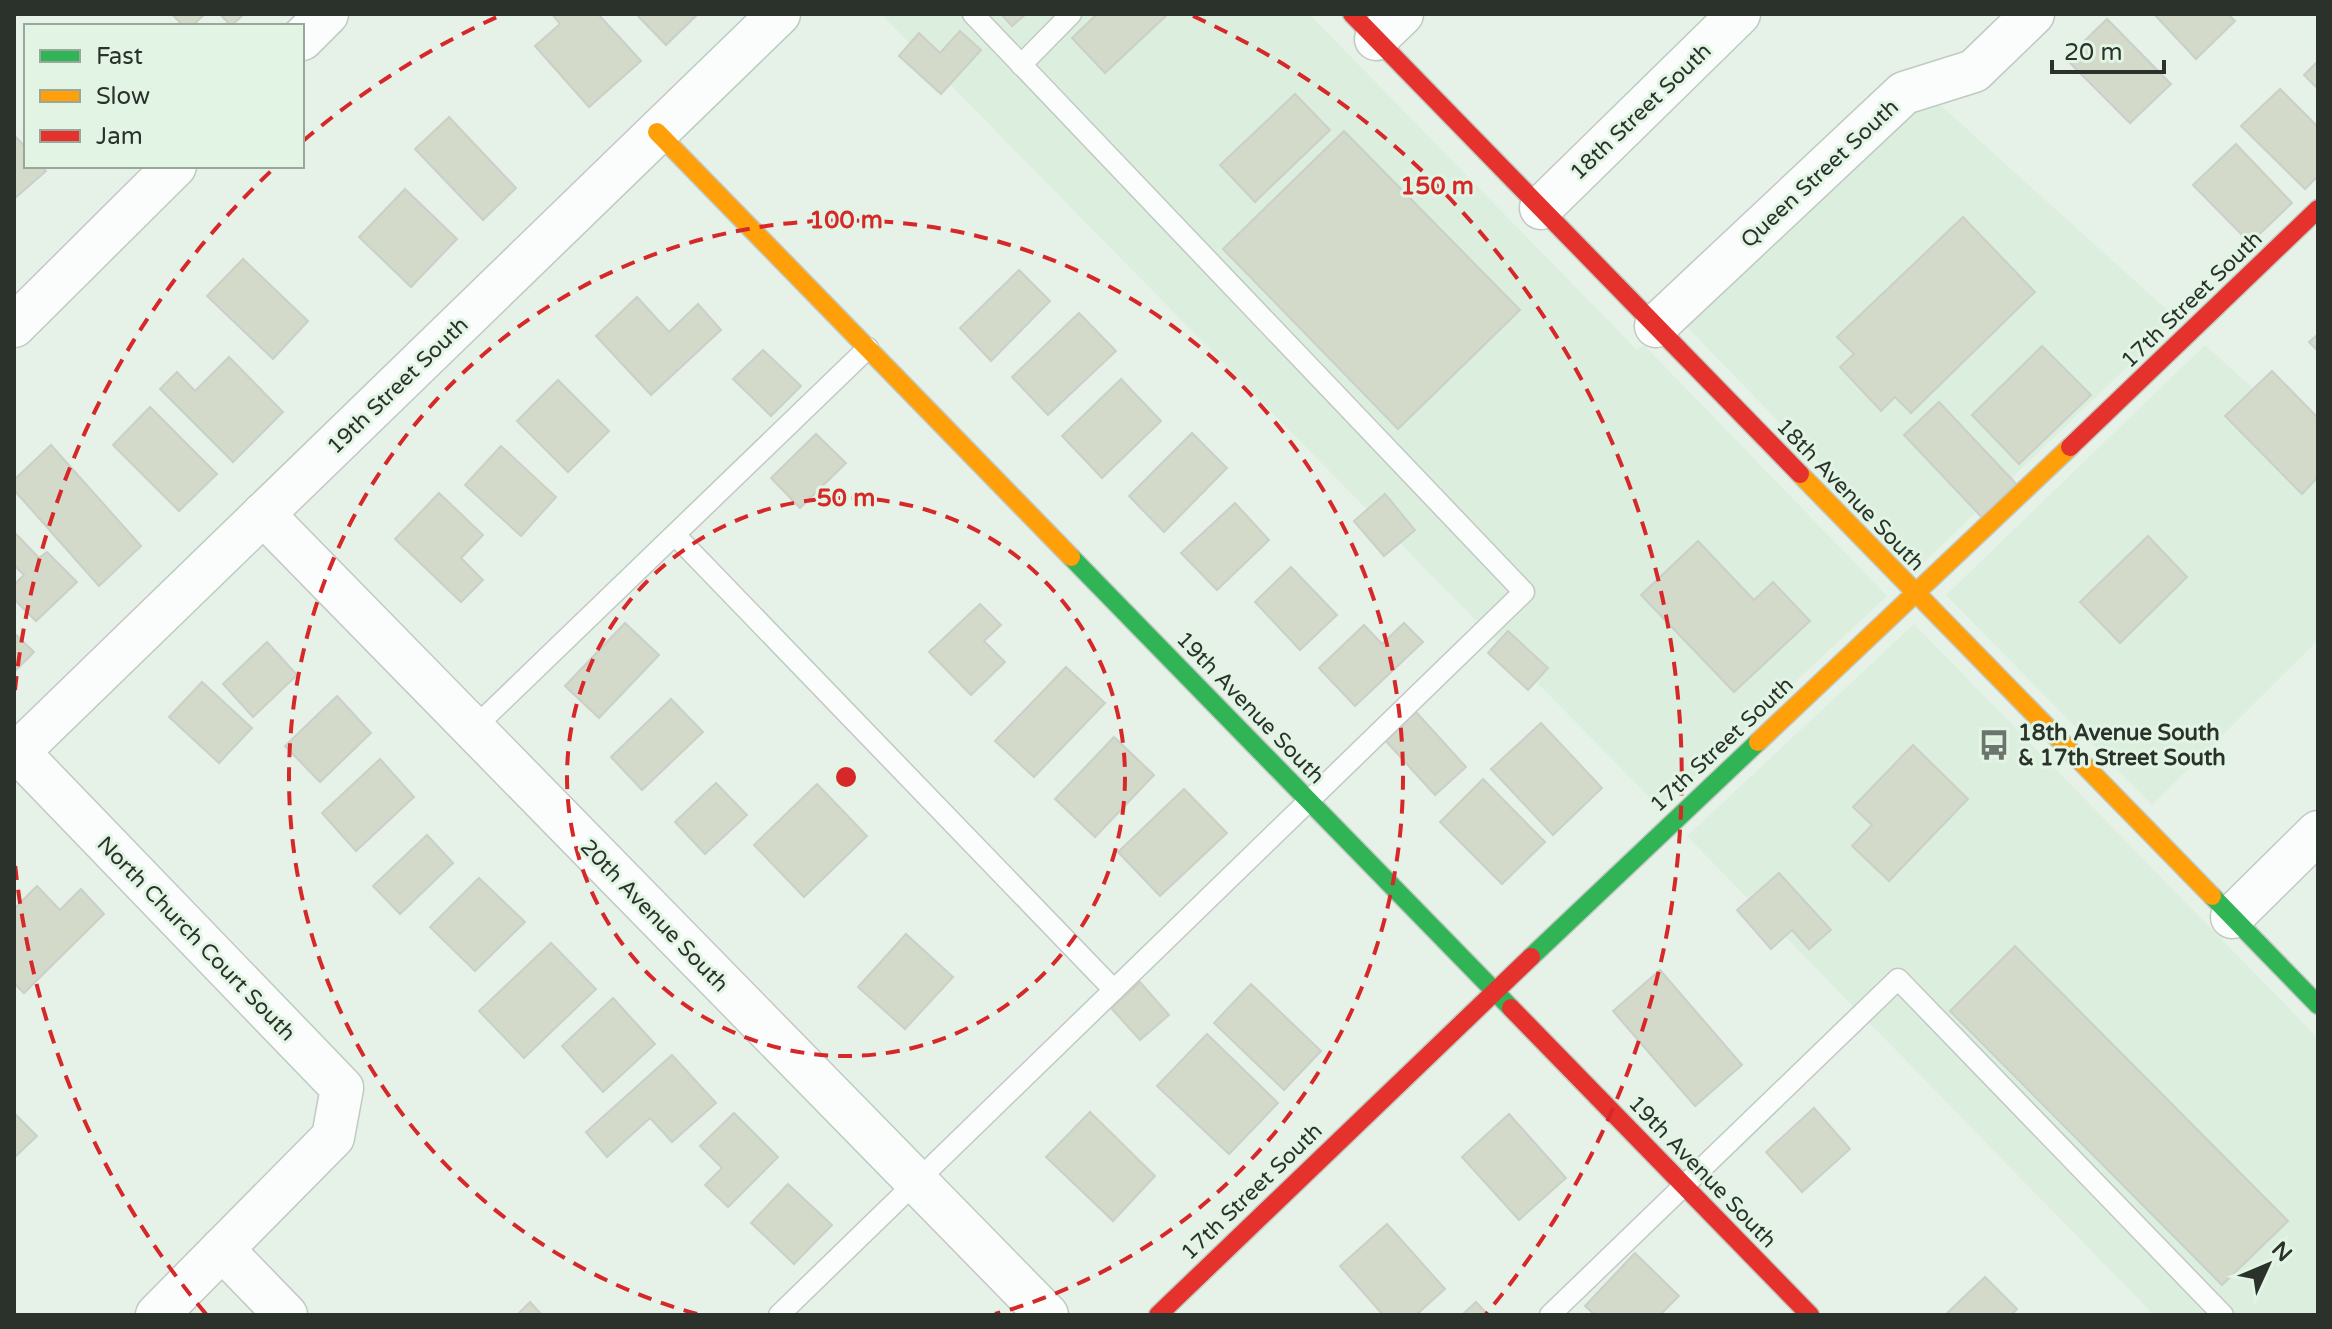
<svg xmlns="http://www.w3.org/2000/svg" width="2332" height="1329" font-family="'Varela Round',sans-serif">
	<rect width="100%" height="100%" fill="#e6f1e8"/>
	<g fill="#dcefde">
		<polygon points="881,14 1309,14 1637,350 1644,345 1887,596 1660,808"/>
		<polygon points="1938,103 2177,319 1919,567 1685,325 1913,111"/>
		<polygon points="2205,345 2318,447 2318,640 2152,805 1946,595"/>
		<polygon points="1914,624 2318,1038 2318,1315 2154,1315 1687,836"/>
	</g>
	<g fill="#d3daca" stroke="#cad0c8" stroke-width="2">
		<polygon points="172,14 205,14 192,26 183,26"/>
		<polygon points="220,14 244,14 231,26"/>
		<polygon points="552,14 598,14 641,61 589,107 535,46 560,24"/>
		<polygon points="636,14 698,14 666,45"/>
		<polygon points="1001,14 1026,14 1012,26"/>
		<polygon points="1097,14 1168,14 1105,73 1072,38"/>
		<polygon points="2154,14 2228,14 2235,21 2196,59"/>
		<polygon points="2107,19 2171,84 2130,123 2066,59"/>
		<polygon points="960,31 981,50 941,94 899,56 919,33 940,53"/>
		<polygon points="2318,61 2318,89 2304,75"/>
		<polygon points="2280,89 2318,127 2318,176 2305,189 2241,126"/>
		<polygon points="1295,94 1330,130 1255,202 1220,165"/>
		<polygon points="449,117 516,188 483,220 415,149"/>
		<polygon points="1344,131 1520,310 1398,429 1223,249"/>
		<polygon points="14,135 26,148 26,166 41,166 46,171 14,199"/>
		<polygon points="2236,144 2292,203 2250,243 2193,185"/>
		<polygon points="405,189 457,239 411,287 359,237"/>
		<polygon points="1963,217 2035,292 1911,413 1895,397 1881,411 1840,367 1854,354 1837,337"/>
		<polygon points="243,259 308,321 273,359 207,296"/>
		<polygon points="1019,270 1050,301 991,361 960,328"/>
		<polygon points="637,297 669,332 698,304 721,330 651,395 596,336"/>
		<polygon points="1079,313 1116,351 1048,415 1012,377"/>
		<polygon points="2318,334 2318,351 2309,342"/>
		<polygon points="2042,346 2091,395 2019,464 1972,415"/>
		<polygon points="763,350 801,386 771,416 733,379"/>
		<polygon points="229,357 283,412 233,462 160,389 177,372 195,391"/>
		<polygon points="2272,371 2318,418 2318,477 2302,494 2225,416"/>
		<polygon points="1121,379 1161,421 1102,478 1062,436"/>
		<polygon points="558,380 609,431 568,472 517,421"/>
		<polygon points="1939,402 2022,490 1988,524 1904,435"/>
		<polygon points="150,407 217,474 179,511 113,445"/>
		<polygon points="1192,433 1227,468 1164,532 1129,496"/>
		<polygon points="816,434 846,463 800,508 771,478"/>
		<polygon points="51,445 141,546 99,586 14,490 14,480"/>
		<polygon points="501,446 556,497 521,536 465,485"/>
		<polygon points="439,493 483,535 461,558 483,580 461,602 395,539"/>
		<polygon points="1385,494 1415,530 1384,556 1354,521"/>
		<polygon points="1235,503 1269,540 1217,590 1181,553"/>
		<polygon points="14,532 39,558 47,552 77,582 36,621 14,599 14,585 24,575 14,565"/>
		<polygon points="2148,536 2187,577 2120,643 2080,602"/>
		<polygon points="1698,541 1754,600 1773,582 1810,621 1734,692 1641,595"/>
		<polygon points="1291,567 1337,615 1300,650 1255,602"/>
		<polygon points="980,604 1001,625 984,641 1005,662 971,695 929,652"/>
		<polygon points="625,623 659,655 599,718 565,686"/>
		<polygon points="1404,623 1423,642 1355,706 1319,668 1364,625 1382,644"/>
		<polygon points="1508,631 1548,668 1528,690 1488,653"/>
		<polygon points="14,633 34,652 14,672"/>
		<polygon points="267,642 297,675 253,717 223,684"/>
		<polygon points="1066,667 1105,703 1034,777 995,741"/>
		<polygon points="202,682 252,728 219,763 169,717"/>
		<polygon points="337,696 371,733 320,782 285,746"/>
		<polygon points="671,699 703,732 642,790 611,757"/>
		<polygon points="1416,712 1466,767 1435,795 1385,740"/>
		<polygon points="1541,723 1602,788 1553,835 1491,769"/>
		<polygon points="1114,737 1154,775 1095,837 1055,799"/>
		<polygon points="1913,745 1968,799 1889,881 1852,846 1872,825 1853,807"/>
		<polygon points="380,759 414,797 356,851 322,813"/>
		<polygon points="1483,779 1545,842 1502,884 1440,822"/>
		<polygon points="716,783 747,815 705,854 675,822"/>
		<polygon points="817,784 867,836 804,897 754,845"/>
		<polygon points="1184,789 1227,833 1160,896 1118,852"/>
		<polygon points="427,835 453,863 400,914 373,886"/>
		<polygon points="1779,873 1831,930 1809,949 1792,930 1771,949 1737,910"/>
		<polygon points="479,878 525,922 475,971 430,927"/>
		<polygon points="37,886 60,910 81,889 104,914 24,993 14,983 14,909"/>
		<polygon points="906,934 953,977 905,1029 858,987"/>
		<polygon points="551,943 596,989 524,1058 479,1011"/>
		<polygon points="2015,946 2288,1221 2222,1285 1950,1011"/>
		<polygon points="1660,970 1742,1065 1695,1106 1613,1011"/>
		<polygon points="1140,982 1169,1015 1140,1040 1111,1008"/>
		<polygon points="1251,984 1321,1051 1284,1090 1214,1023"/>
		<polygon points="613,998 655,1044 603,1092 562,1046"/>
		<polygon points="1207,1034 1278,1103 1229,1154 1157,1086"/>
		<polygon points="672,1055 716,1103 672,1142 650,1118 607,1157 586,1132"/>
		<polygon points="1814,1108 1850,1149 1802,1192 1766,1152"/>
		<polygon points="1090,1112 1155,1176 1113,1221 1046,1157"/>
		<polygon points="14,1113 37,1136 14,1158"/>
		<polygon points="734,1113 778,1157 728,1207 705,1185 722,1168 700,1146"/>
		<polygon points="1509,1114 1566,1178 1519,1220 1462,1157"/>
		<polygon points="788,1184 832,1225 794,1264 751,1223"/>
		<polygon points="1387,1224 1445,1289 1416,1315 1383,1315 1340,1266"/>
		<polygon points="1635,1253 1679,1296 1660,1315 1595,1315 1585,1306"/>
		<polygon points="1985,1277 2017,1309 2011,1315 1945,1315"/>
		<polygon points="530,1302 542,1315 517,1315"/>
		<polygon points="1476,1302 1488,1315 1462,1315"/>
	</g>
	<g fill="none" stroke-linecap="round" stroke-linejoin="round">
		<defs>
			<g id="lane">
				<polyline points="1021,65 1071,14"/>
				<polyline points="675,535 1114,990"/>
				<polyline points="473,729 868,348"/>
				<polyline points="779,1315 1524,592 973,14"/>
				<polyline points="1550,1315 1898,979 2223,1315"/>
			</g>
			<g id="street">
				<polyline points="302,39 327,14"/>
				<polyline points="1376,39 1402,14"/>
				<polyline points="1541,208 1739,14"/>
				<polyline points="14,326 175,166"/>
				<polyline points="1656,326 1904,93 1974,71 2033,14"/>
				<polyline points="263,514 1047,1315"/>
				<polyline points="18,752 342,1088 333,1137 157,1315"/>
				<polyline points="14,756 779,14"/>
				<polyline points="2232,917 2318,832"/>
				<polyline points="222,1249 286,1315"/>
			</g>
			<g id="fast">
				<polyline points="1071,557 1511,1008"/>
				<polyline points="2212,896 2318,1005"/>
				<polyline points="1531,957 1758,742"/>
			</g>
			<g id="slow">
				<polyline points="657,132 1071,557"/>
				<polyline points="1800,474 2212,896"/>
				<polyline points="1758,742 2070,447"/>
			</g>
			<g id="jam">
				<polyline points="1352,14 1800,474"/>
				<polyline points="2070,447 2318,209"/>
				<polyline points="1511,1008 1810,1315"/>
				<polyline points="1158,1315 1531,957"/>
			</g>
		</defs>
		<use href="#lane" stroke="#c1c9c3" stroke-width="23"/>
		<use href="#street" stroke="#c1c9c3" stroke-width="45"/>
		<use href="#fast" stroke="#c1c9c3" stroke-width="21"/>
		<use href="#slow" stroke="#c1c9c3" stroke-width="21"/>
		<use href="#jam" stroke="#c1c9c3" stroke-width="21"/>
		<use href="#lane" stroke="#fbfdfc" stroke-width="20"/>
		<use href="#street" stroke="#fbfdfc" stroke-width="42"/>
		<use href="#fast" stroke="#30b455" stroke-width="18"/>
		<use href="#slow" stroke="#ff9f0a" stroke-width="18"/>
		<use href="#jam" stroke="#e5322d" stroke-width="18"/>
	</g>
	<g fill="none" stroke="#d62828" stroke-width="4" stroke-dasharray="14 10">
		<circle cx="846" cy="777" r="279"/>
		<path d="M697 1314A557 557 0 1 1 995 1314"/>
		<path d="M206 1314A836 836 0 0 1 15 864M15 690A836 836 0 0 1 271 171M303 141A836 836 0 0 1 499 16M1193 16A836 836 0 0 1 1486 1314"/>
	</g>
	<defs>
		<symbol id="bus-bare" viewBox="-9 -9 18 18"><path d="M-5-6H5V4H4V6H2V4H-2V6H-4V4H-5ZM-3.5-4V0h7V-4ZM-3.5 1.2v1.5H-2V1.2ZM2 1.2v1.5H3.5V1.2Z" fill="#6c756d" stroke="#e2f5e4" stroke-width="2.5" paint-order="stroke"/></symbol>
	</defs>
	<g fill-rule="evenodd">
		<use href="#bus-bare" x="1972" y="723" width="44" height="44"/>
	</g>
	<g text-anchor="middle" stroke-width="6" stroke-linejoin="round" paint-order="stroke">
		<g font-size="22" fill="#2b322b" stroke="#e2f5e4">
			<text transform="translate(1640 111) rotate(-44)" y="8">18th Street South</text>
			<text transform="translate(1819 173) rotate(-43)" y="8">Queen Street South</text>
			<text transform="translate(2191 299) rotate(-44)" y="8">17th Street South</text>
			<text transform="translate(397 385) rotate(-44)" y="8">19th Street South</text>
			<text transform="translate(1851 494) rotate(46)" y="8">18th Avenue South</text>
			<text transform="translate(1251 707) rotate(46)" y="8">19th Avenue South</text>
			<text transform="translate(1721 744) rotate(-43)" y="8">17th Street South</text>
			<text transform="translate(655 915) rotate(46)" y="8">20th Avenue South</text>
			<text transform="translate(197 938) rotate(46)" y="8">North Church Court South</text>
			<text transform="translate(1703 1171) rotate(46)" y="8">19th Avenue South</text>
			<text transform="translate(1251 1191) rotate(-44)" y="8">17th Street South</text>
		</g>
		<g font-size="22" font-weight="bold" fill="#2b322b" stroke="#e2f5e4" text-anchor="start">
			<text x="2018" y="740">18th Avenue South<tspan x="2018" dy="25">&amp; 17th Street South</tspan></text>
		</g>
	</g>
	<circle cx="846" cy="777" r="12" fill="#d62828" stroke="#e2f5e4" stroke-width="4"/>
	<g font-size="24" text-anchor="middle" font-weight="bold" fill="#d62828" stroke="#e2f5e4" stroke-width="6" stroke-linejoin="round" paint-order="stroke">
		<text x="1437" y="194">150 m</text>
		<text x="846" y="228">100 m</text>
		<text x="846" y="506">50 m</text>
	</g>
	<rect width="2332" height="1329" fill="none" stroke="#2b322b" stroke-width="32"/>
	<rect x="24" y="24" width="280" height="144" fill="#e2f5e4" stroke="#99a79a" stroke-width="2"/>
	<rect x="40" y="50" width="40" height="12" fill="#30b455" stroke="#99a79a" stroke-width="2"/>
	<text x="96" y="64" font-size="24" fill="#2b322b">Fast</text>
	<rect x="40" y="90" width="40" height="12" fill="#ff9f0a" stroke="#99a79a" stroke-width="2"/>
	<text x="96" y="104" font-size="24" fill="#2b322b">Slow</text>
	<rect x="40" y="130" width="40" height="12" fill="#e5322d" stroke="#99a79a" stroke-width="2"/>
	<text x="96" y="144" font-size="24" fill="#2b322b">Jam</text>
	<g transform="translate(2268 1265) rotate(46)" stroke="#e2f5e4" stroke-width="6" paint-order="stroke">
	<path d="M0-6L14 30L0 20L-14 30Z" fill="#2b322b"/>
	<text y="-12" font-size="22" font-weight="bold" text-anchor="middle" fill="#2b322b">N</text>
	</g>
	<path d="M2052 60v12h112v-12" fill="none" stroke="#2b322b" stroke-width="4"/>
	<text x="2064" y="60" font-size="24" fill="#2b322b" stroke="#e2f5e4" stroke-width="6" paint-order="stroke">20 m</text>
</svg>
